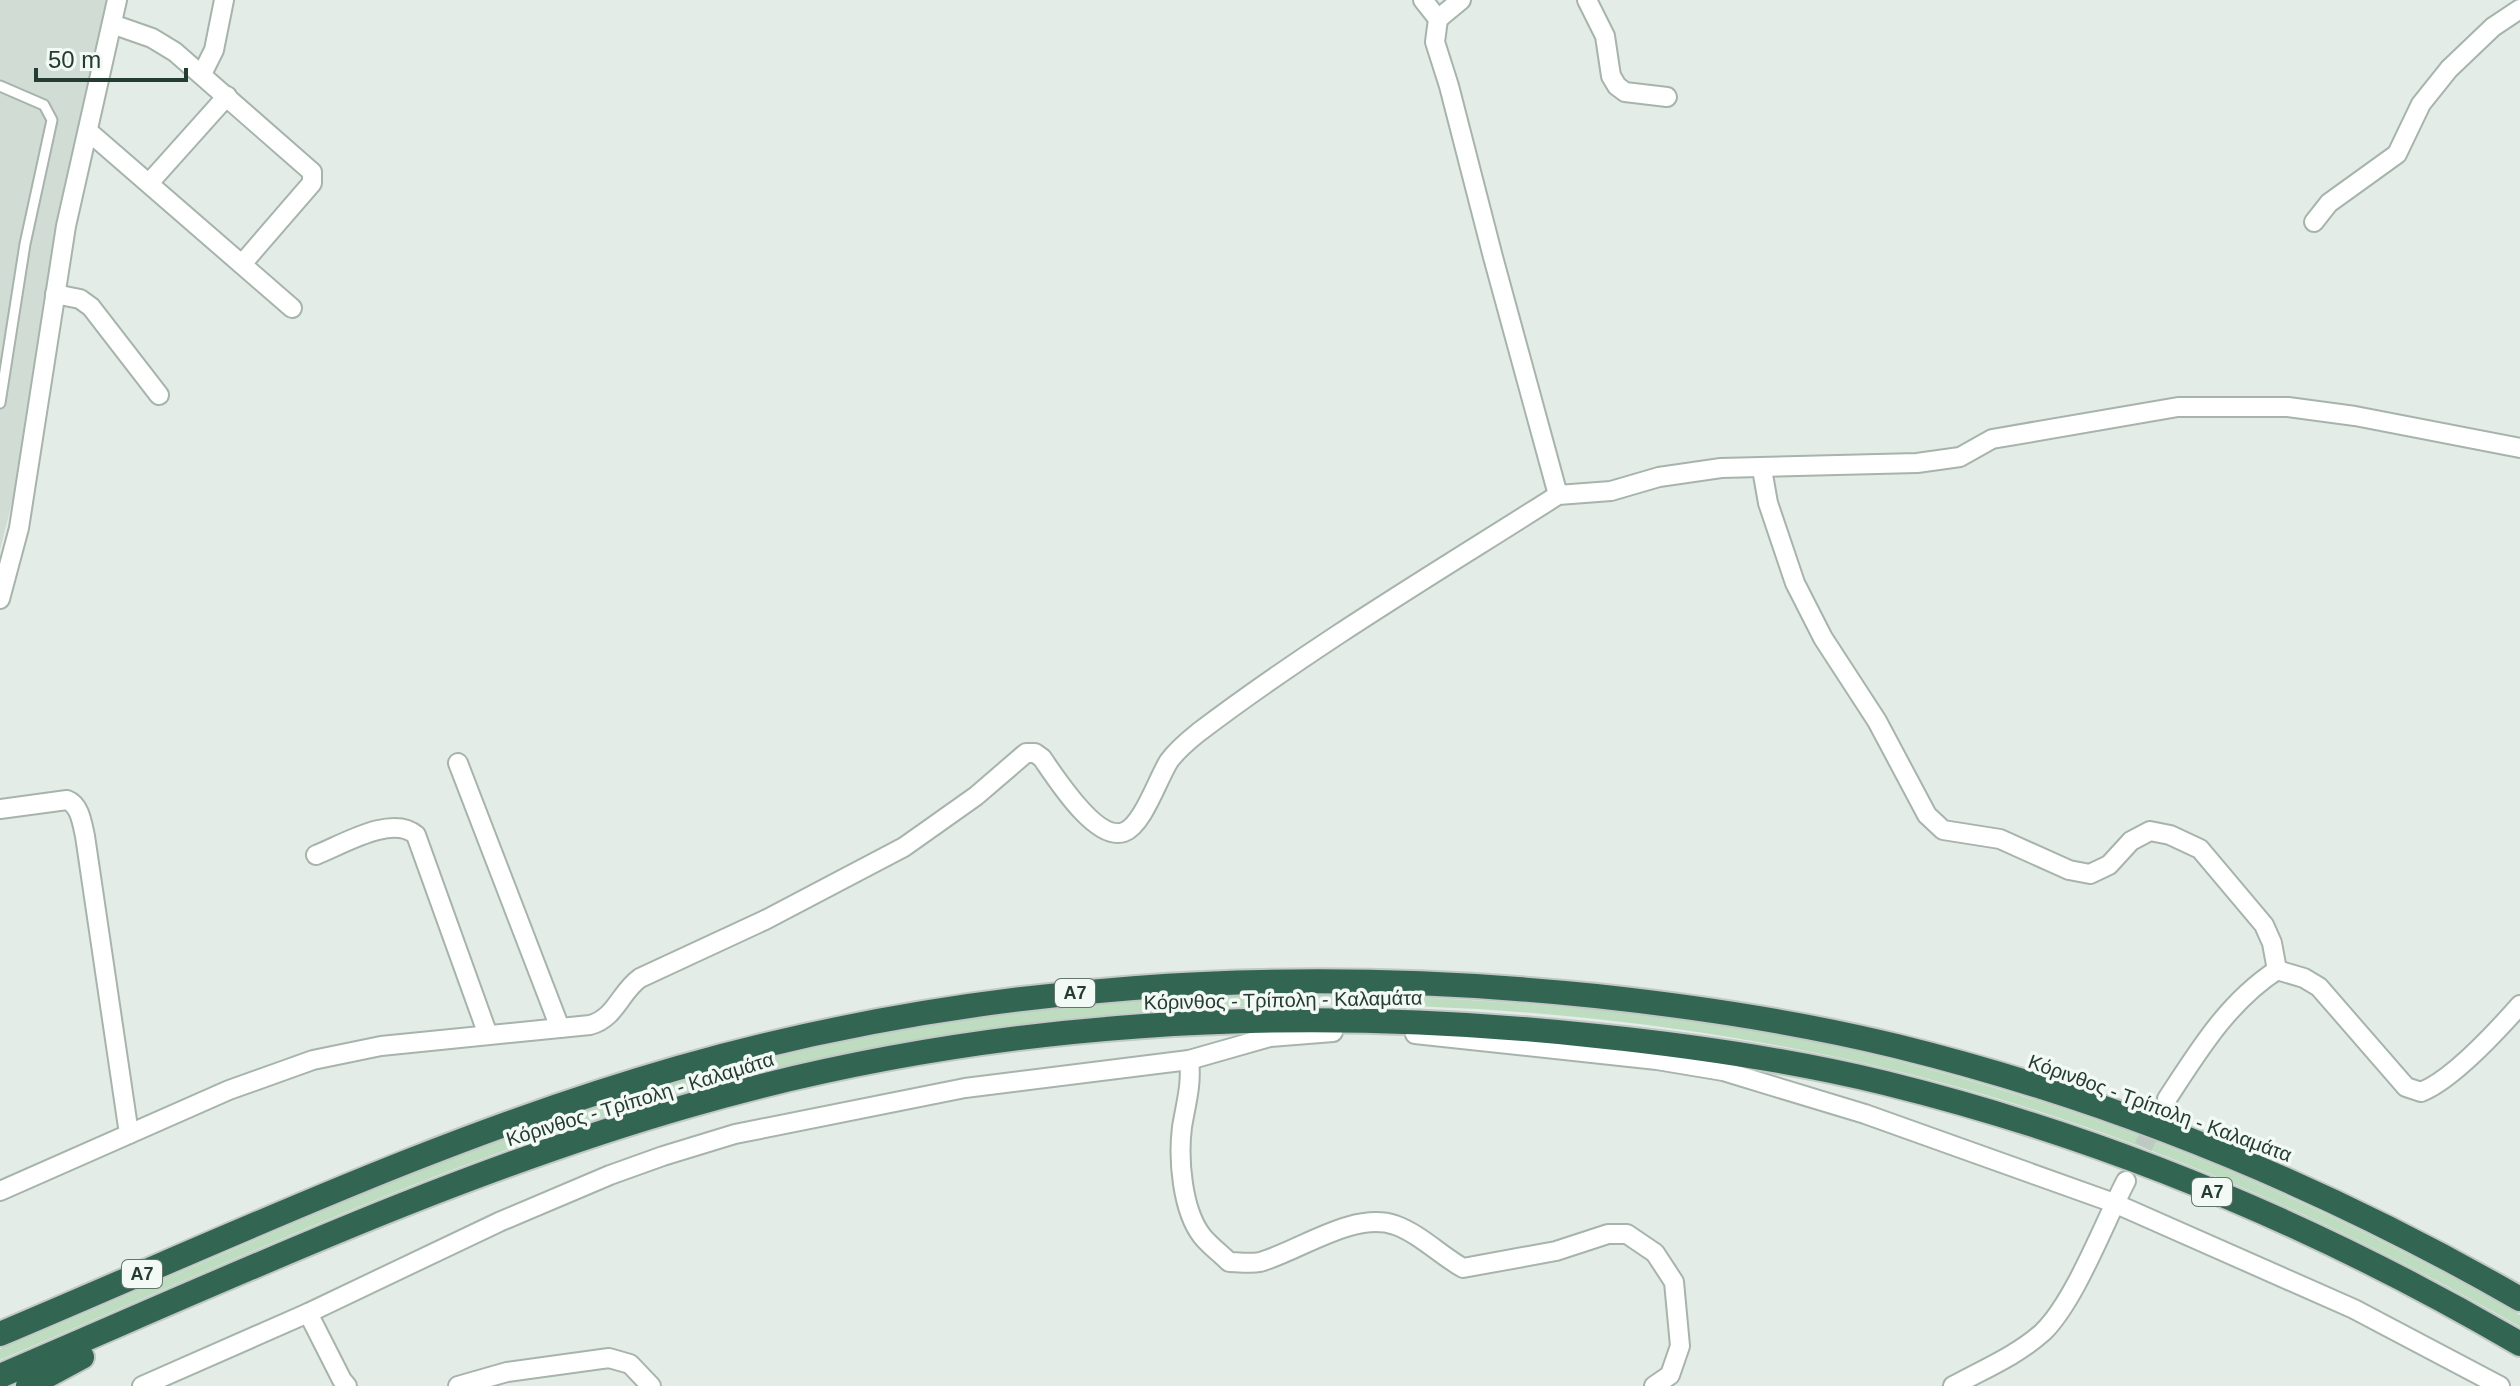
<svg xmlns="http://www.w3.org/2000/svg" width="2520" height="1386" font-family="Helvetica,sans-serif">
	<rect width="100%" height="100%" fill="#e3ece6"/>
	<polygon fill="#d1dcd5" points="0,0 106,0 65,190 16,486 0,550"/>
	<path fill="#bddcc0" d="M1330,994C1490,999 1653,1009 1810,1041C2060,1093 2300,1188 2520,1315V1327C2322,1213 2107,1121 1884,1068C1499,977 1072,984 691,1090C452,1157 227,1264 0,1360V1349C107,1304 214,1257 321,1212C390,1183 458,1153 529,1129C719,1063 919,1018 1121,1002C1191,997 1260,995 1330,994Z"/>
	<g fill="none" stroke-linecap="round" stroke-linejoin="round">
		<polyline stroke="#bdc9c2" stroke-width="18" stroke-dasharray="18 9" stroke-linecap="butt" points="2131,1171 2167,1099"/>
		<defs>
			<polyline id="lane" points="0,86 44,105 52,120 25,244 0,403"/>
			<g id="street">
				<polyline points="1423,0 1438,19 1435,42 1449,86 1493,257 1558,495"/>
				<polyline points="1587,0 1605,36 1611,76 1617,86 1625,92 1667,97"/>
				<polyline points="1438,19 1461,0"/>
				<polyline points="112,24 152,38 175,52 312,172 312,183 242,264"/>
				<polyline points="202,74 214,50 224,0"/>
				<polyline points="88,131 292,308"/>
				<polyline points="150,182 227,96"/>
				<polyline points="2314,222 2329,203 2397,154 2421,104 2449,69 2493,27 2520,9"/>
				<polyline points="55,294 80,299 91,307 159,395"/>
				<polyline points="1762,469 1768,503 1795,583 1823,638 1877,721 1927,815 1943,830 2000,839 2069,870 2090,874 2109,865 2131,841 2150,831 2170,835 2200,849 2264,925 2272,943 2277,970"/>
				<polyline points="0,599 19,528 66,226 117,0"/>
				<polyline points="458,763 560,1028"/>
				<path d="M0,809L67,800C80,805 82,823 85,836L129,1134"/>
				<path d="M316,855C342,845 392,814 416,835L488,1035"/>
				<polyline points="1415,1034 1657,1060 1723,1071 1865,1114 2114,1203 2354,1309 2500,1386"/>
				<path d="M1189,1060C1192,1084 1186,1103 1182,1127C1178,1159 1182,1210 1202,1236C1209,1245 1220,1253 1229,1262C1239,1262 1250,1264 1260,1262C1299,1251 1353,1211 1395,1225C1420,1234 1440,1255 1463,1268L1556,1251L1608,1234H1627L1655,1253L1674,1282L1680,1346L1670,1375L1654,1386"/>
				<path d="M2167,1099C2199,1050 2228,1002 2277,970L2304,978L2319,987L2406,1087L2421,1092C2452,1080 2497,1031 2520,1005"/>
				<path d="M0,1191L229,1090L313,1060L381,1046L590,1025C616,1018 620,992 640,978L765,920L904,847L976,796L1026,753H1035L1042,758C1056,778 1096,842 1124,832C1143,825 1158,778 1169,761C1177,750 1189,740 1199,732C1314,645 1437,572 1558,495L1611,491L1659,477L1721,468L1917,463L1960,457L1992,439L2178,407H2288L2355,416L2520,448"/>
				<polyline points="308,1313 342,1380 347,1386"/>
				<polyline points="142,1386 308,1313 499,1222 610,1175 663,1156 735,1134 965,1088 1189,1060 1270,1037 1333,1032"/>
				<polyline points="458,1386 507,1372 609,1358 630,1364 651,1386"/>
				<path d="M1953,1386C1982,1370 2018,1355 2043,1332C2075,1301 2104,1223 2126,1181"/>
			</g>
			<g id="highway">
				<path d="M0,1334C223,1240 444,1135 678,1068C976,983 1288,964 1596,996C1697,1007 1798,1022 1896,1046C2115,1100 2325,1187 2520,1299"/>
				<path d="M0,1376C227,1279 453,1173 691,1105C985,1020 1294,1003 1597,1036C1694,1046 1790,1060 1885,1083C2108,1138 2322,1228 2520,1344"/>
				<polyline points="28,1386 82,1357"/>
			</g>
		</defs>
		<use href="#lane" stroke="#a6b4ac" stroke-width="13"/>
		<use href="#street" stroke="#a6b4ac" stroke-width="22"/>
		<use href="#highway" stroke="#c2c8c5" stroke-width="28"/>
		<use href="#lane" stroke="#fff" stroke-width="9"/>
		<use href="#street" stroke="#fff" stroke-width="18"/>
		<use href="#highway" stroke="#326652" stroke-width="24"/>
	</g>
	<g text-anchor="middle" stroke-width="7" stroke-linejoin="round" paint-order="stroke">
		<g fill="#f3f9f5" stroke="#62756c" stroke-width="2">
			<rect x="1055" y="979" width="40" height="28" rx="6"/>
			<rect x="2192" y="1178" width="40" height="28" rx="6"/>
			<rect x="122" y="1260" width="40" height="28" rx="6"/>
		</g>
		<g font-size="18" font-weight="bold" fill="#243c31">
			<text x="1075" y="999">Α7</text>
			<text x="2212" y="1198">Α7</text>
			<text x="142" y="1280">Α7</text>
		</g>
		<g font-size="20" fill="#243c31" stroke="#f3f9f5">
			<text transform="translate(1283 1000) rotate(-1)" y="7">Κόρινθος - Τρίπολη - Καλαμάτα</text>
			<text transform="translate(640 1099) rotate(-17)" y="7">Κόρινθος - Τρίπολη - Καλαμάτα</text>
			<text transform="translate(2160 1108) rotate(20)" y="7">Κόρινθος - Τρίπολη - Καλαμάτα</text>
		</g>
	</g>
	<path d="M36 68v12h150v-12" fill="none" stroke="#243c31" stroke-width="4"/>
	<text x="48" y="68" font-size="24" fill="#243c31" stroke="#f3f9f5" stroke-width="6" paint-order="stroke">50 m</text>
</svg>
